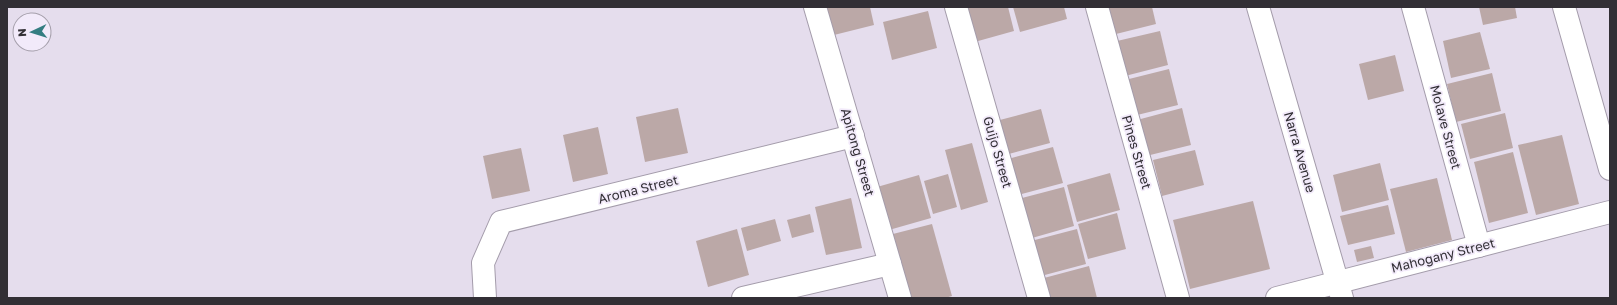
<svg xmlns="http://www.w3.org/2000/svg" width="1617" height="305" font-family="'Golos Text',sans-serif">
	<rect width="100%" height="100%" fill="#e5dded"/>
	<g fill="#bba8a7">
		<polygon points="822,7 870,7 874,25 830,36"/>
		<polygon points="962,7 1008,7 1014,31 971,43"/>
		<polygon points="1013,7 1064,7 1067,19 1020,32"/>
		<polygon points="1105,7 1152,7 1156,24 1112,35"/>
		<polygon points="1479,7 1515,7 1517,18 1483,25"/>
		<polygon points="928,11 937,48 892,60 883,22"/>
		<polygon points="1160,31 1168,65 1125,76 1117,41"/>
		<polygon points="1480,32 1490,69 1451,78 1443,41"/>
		<polygon points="1395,55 1404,91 1368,100 1359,64"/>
		<polygon points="1169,69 1178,105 1133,116 1125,80"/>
		<polygon points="1492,73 1501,111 1456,122 1447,84"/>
		<polygon points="678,108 688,153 645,162 636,117"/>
		<polygon points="1182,108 1191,145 1146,156 1137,120"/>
		<polygon points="1041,109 1050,143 1005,155 996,121"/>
		<polygon points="1505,113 1513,148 1470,159 1461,124"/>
		<polygon points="598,127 608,174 573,182 563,135"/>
		<polygon points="1562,135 1579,204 1536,215 1518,145"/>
		<polygon points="972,143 988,202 961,210 945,150"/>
		<polygon points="1053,147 1063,183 1018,195 1008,159"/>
		<polygon points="521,148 530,191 492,199 483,156"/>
		<polygon points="1195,150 1204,185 1162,196 1153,160"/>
		<polygon points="1513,152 1528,213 1489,223 1474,162"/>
		<polygon points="1380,163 1389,200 1342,212 1333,175"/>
		<polygon points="1110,173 1120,210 1077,222 1067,185"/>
		<polygon points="948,174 957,207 933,214 924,181"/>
		<polygon points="919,175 931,218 889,230 877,187"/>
		<polygon points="1437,178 1452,240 1406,252 1390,189"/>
		<polygon points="1064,187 1074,226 1032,238 1022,198"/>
		<polygon points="851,198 862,248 826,255 815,207"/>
		<polygon points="1253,201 1270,269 1190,289 1173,220"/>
		<polygon points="1388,205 1395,234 1348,245 1340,216"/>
		<polygon points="1117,213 1126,249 1088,259 1078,224"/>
		<polygon points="810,214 814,232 792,238 787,220"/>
		<polygon points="775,219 781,241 747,251 741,228"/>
		<polygon points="932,224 952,296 945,298 906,298 889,235"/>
		<polygon points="737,229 749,275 708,287 696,241"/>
		<polygon points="1077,229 1086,264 1041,276 1031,241"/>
		<polygon points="1371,246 1374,258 1357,262 1354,250"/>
		<polygon points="1089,266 1097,298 1050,298 1044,278"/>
	</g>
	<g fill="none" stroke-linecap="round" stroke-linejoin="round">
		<defs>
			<g id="minor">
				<polyline points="815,7 900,298"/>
				<polyline points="956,7 1039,298"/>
				<polyline points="1097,7 1178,298"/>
				<polyline points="1258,7 1342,298"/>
				<polyline points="1413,7 1479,246"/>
				<polyline points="1564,7 1610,169"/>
				<polyline points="485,298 483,263 501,222 853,136"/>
				<polyline points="743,298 890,264"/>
				<polyline points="1277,298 1610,212"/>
			</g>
		</defs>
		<use href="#minor" stroke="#a49cab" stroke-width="24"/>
		<use href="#minor" stroke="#fff" stroke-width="22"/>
	</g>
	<g text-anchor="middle" stroke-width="3.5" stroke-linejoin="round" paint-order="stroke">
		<g font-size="13" fill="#322f35" stroke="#f2eafa">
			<text transform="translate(1446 127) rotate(75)" y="5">Molave Street</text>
			<text transform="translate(858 152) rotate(74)" y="5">Apitong Street</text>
			<text transform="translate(998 152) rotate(74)" y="5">Guijo Street</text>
			<text transform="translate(1137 152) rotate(74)" y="5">Pines Street</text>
			<text transform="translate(1300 152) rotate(74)" y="5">Narra Avenue</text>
			<text transform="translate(638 189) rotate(-14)" y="5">Aroma Street</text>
			<text transform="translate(1443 255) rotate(-14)" y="5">Mahogany Street</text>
		</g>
	</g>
	<rect width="1617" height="305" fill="none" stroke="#322f35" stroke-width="16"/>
	<g transform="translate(32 32) rotate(266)"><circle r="19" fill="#f2eafa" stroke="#a59fab"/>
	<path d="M0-3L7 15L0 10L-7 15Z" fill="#347d82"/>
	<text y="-6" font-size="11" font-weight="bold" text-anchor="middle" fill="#322f35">N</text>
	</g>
</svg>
